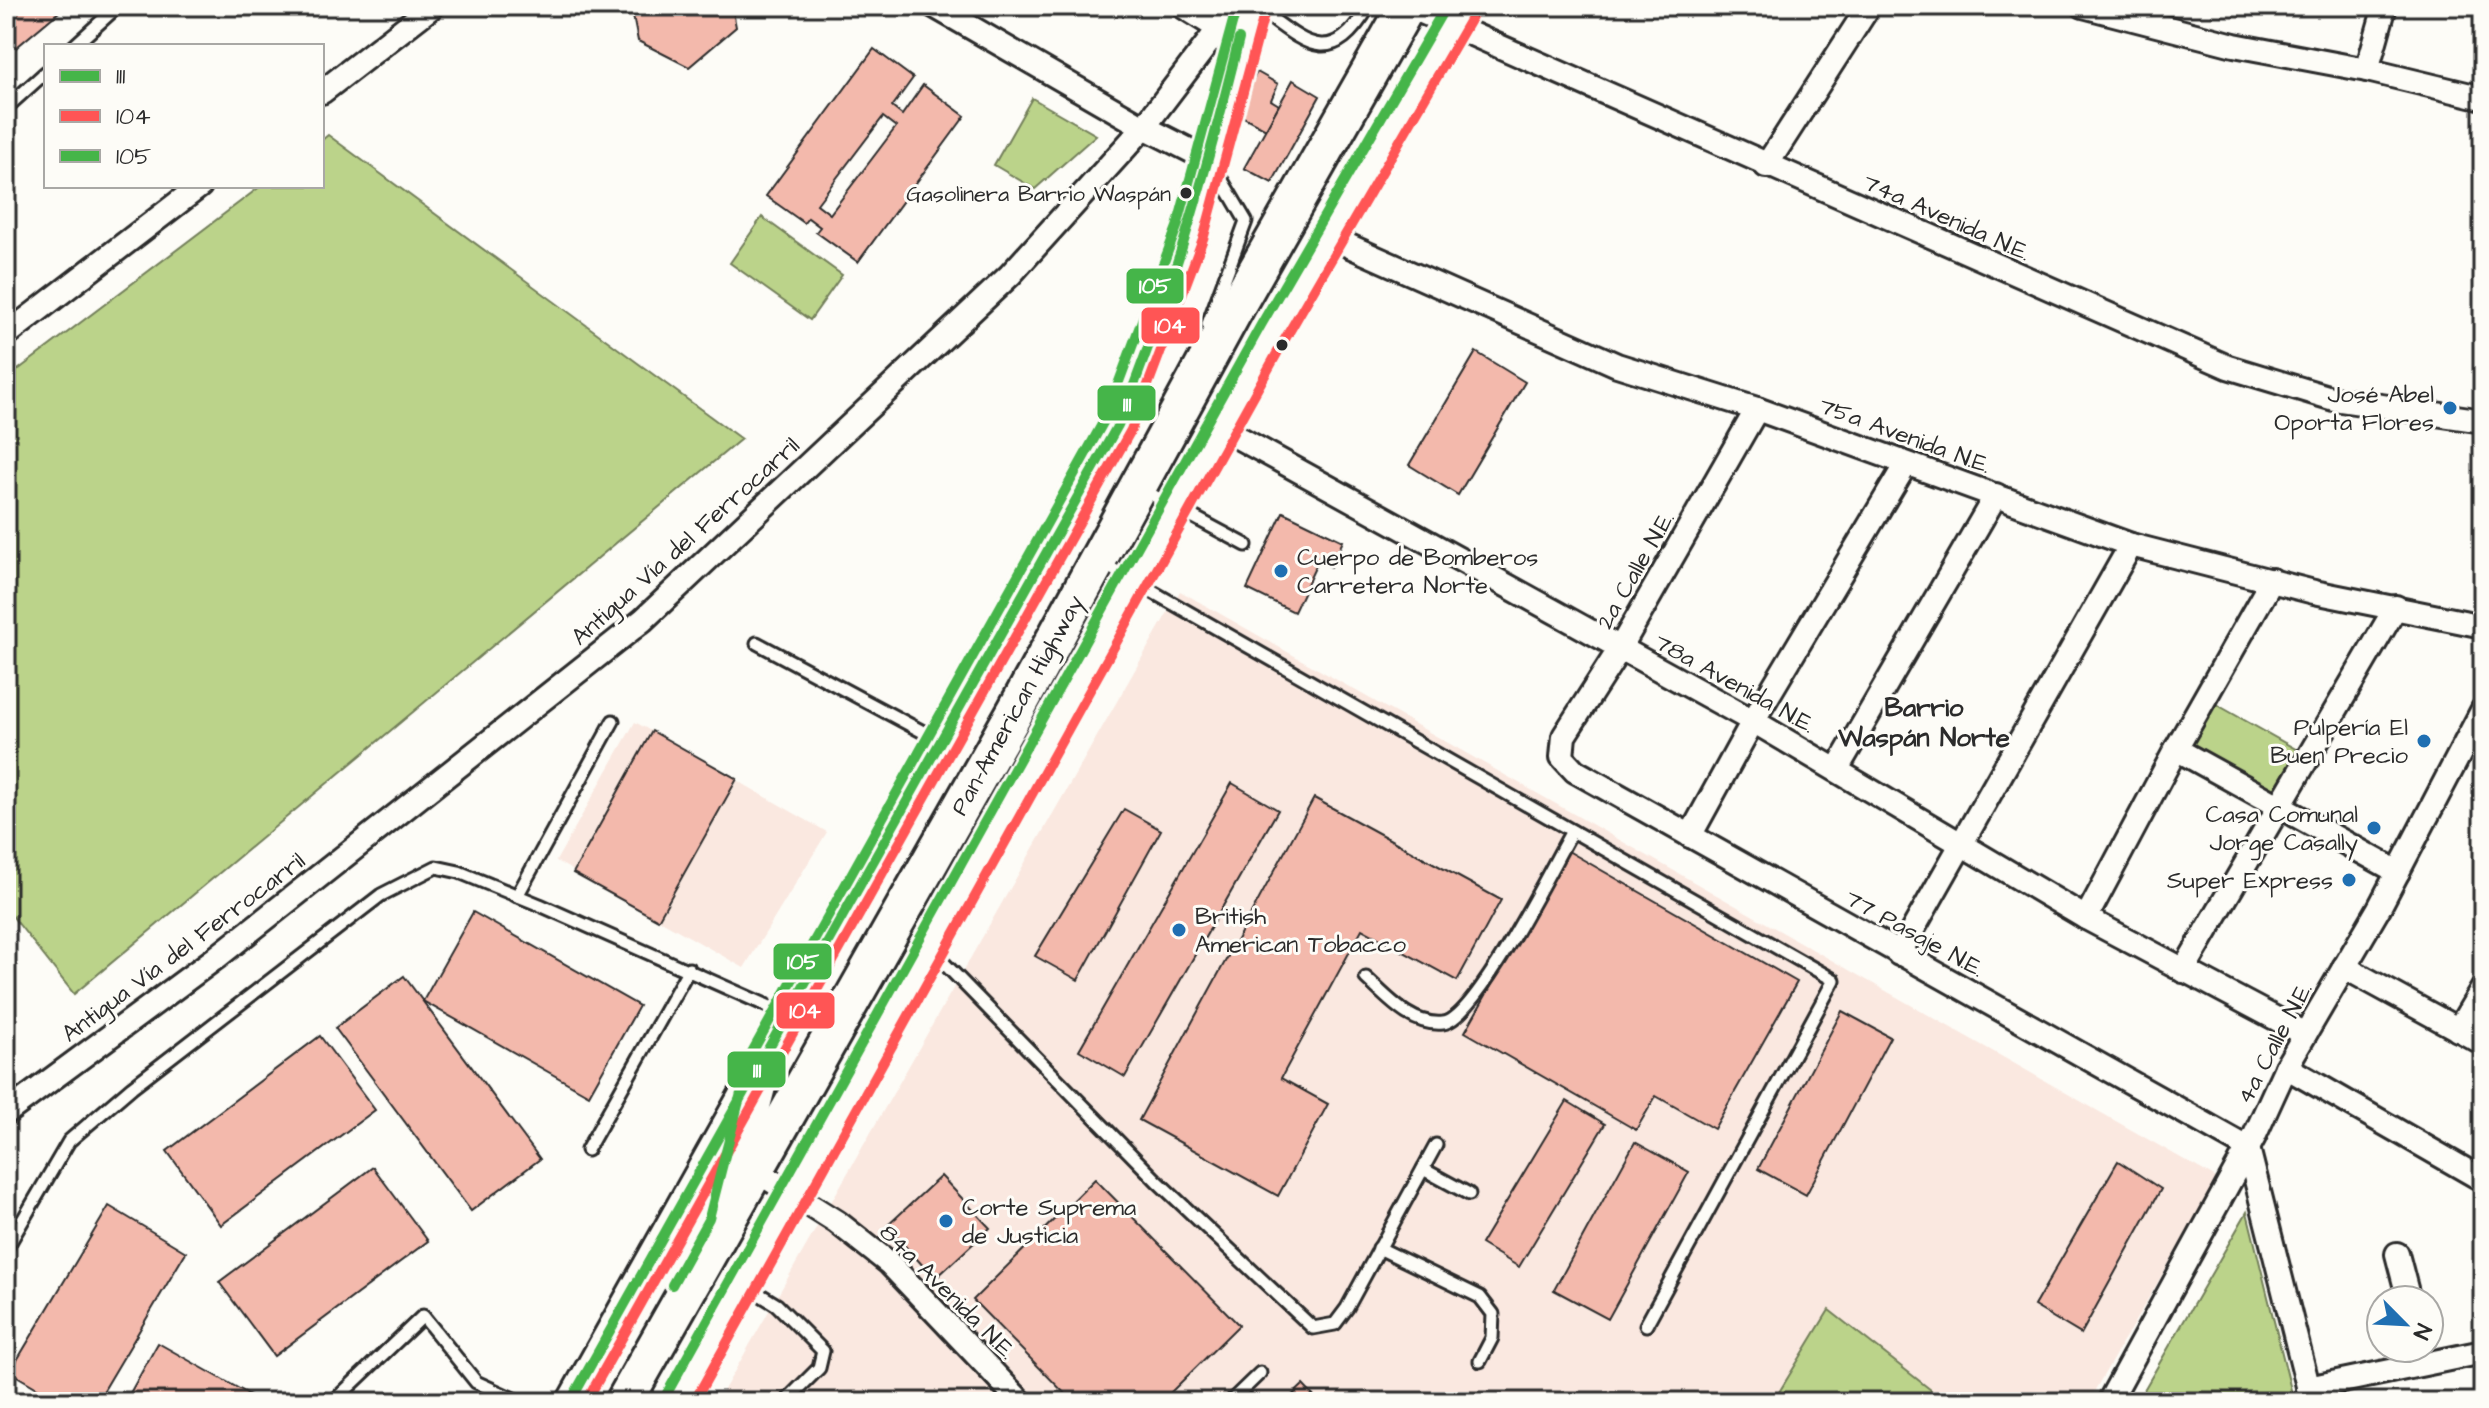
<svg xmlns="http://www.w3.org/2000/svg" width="2489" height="1408" font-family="'Architects Daughter',sans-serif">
	<rect width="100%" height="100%" fill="#fdfcf7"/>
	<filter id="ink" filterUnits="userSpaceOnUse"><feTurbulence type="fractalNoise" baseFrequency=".0125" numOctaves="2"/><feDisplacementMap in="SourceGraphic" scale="16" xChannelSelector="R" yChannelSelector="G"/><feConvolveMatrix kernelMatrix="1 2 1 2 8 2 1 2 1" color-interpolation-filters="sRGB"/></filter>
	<g filter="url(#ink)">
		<g fill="#fae8e0">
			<polygon points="1180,591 2218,1179 2088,1402 717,1402"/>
			<polygon points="635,722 827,832 744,968 556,861"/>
		</g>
		<g fill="#bbd38a" stroke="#737f5a" stroke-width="2">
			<polygon points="1032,98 1096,135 1035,189 994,165"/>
			<polygon points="328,135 741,439 74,994 6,908 6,379 261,186 322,186 322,140"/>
			<polygon points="762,217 842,275 810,320 730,263"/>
			<polygon points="2214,703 2299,751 2272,798 2188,751"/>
			<polygon points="2247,1212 2294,1402 2137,1402"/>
			<polygon points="1829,1310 1931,1390 1933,1402 1773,1402"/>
		</g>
		<g fill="#f3b9ac" stroke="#2b2b2b" stroke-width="2" fill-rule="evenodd">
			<polygon points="6,6 66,6 6,56"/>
			<polygon points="631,6 732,6 736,27 689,67 638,41"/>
			<path d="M874,49L913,78L892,107L902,115L923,85L965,116L858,262L816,232L820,227L808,218L804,223L766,196ZM883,117L896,127L830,214L817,204Z"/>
			<polygon points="1257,72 1278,84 1271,100 1279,105 1266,129 1236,113"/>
			<polygon points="1293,80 1320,96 1272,183 1244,168"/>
			<polygon points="1476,352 1525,382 1458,495 1409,465"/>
			<polygon points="1283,512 1343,541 1331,567 1318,561 1294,612 1247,589"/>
			<polygon points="652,731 737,779 658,920 573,873"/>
			<polygon points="1232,783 1278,810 1125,1077 1079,1050"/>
			<polygon points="1314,798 1501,900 1457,981 1362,929 1281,1078 1328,1104 1278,1196 1139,1120"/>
			<polygon points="1124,809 1161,830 1078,980 1035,956"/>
			<polygon points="1568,851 1797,982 1714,1129 1656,1096 1636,1130 1465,1032"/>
			<polygon points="473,912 639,1006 589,1095 423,1001"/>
			<polygon points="404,976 540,1159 471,1211 335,1028"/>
			<polygon points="1842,1011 1890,1037 1806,1195 1758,1169"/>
			<polygon points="320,1036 375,1110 221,1225 167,1151"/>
			<polygon points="1567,1101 1605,1124 1519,1267 1481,1244"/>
			<polygon points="1635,1142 1689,1172 1608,1319 1554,1290"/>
			<polygon points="2118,1161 2161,1189 2081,1334 2034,1306"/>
			<polygon points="373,1167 428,1241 274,1356 219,1282"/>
			<polygon points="941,1176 990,1228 935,1279 887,1226"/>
			<polygon points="1095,1179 1239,1325 1161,1402 1073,1402 973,1300"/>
			<polygon points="109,1206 186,1252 97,1402 61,1402 10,1372"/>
			<polygon points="158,1343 252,1396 248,1402 125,1402"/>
			<polygon points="1303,1385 1319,1402 1285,1402"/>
		</g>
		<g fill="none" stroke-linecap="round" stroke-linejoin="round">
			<defs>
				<g id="service">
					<path d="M1255,6C1304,42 1330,72 1369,6"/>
					<polyline points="74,46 118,6"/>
					<polyline points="6,108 46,72"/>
					<polyline points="1208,324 1246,221 1213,165"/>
					<polyline points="1143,490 1246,545"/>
					<polyline points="1102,563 1834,980 1646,1325"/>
					<polyline points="757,643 940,741"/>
					<polyline points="517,896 613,721"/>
					<polyline points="933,952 1157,1181 1313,1328 1335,1324 1347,1308 1436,1145"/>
					<path d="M1366,978C1388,998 1411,1026 1443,1023C1476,1020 1552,865 1572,831"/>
					<polyline points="587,1150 689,969"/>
					<polyline points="1423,1169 1469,1194"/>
					<polyline points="1379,1248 1480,1297 1493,1314 1492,1338 1480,1361"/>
					<polyline points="6,1249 69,1141 132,1087 381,895 436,867 459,872 540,905 788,1015"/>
					<polyline points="748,1287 777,1305 823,1351 819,1368 785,1402"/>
					<polyline points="333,1402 423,1316 476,1382 520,1402"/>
					<polyline points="1230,1402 1260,1373"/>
				</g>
				<g id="minor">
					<polyline points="934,6 1144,127 1211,161"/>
					<polyline points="1408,6 2228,367 2334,399 2483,421"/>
					<polyline points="2083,6 2234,45 2367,70 2483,98"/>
					<polyline points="2367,70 2385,6"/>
					<polyline points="322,92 433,6"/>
					<polyline points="1766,166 1869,6"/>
					<polyline points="1327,236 1617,365 1757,409 2131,545 2314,592 2483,626"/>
					<polyline points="6,335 200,186"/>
					<polyline points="1757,409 1619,650 1564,736 1562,757 1575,771 2248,1148 2312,1402"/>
					<polyline points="1221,428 1753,721 2086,918 2305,1034"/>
					<polyline points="2176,749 2398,872"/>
					<polyline points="1837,769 1996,495"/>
					<polyline points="1690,836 1753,721 1906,464"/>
					<polyline points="2086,918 2176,749 2272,580"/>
					<polyline points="1899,954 2131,545"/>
					<polyline points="2344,967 2483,1043"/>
					<polyline points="2183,971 2396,607"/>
					<polyline points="2458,1030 2483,988"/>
					<polyline points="2286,1067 2483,1180"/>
					<polyline points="6,1113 217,957 643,620 1010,275 1144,127 1220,27"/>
					<polyline points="753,1169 837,1222 889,1263 1021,1402"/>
					<polyline points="2397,1254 2409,1300"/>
					<polyline points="2308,1388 2483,1352"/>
					<polyline points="2109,1402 2254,1137 2286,1067 2379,908 2483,709"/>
				</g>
				<g id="tertiary">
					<polyline points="1186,6 1239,39"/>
					<path d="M570,1402L1118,425C1155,340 1185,255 1210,165C1224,112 1232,58 1252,6"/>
				</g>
				<g id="trunk">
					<polyline points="731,1186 764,1060"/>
					<polyline points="624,1402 1016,710 1237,305 1407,6"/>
					<polyline points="678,1402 1273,332 1462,6"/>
				</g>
			</defs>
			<use href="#service" stroke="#2b2b2b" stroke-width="17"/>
			<use href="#minor" stroke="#2b2b2b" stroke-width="28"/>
			<use href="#tertiary" stroke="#2b2b2b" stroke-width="32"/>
			<use href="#trunk" stroke="#2b2b2b" stroke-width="42"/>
			<use href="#service" stroke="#fdfcf7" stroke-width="11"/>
			<use href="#minor" stroke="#fdfcf7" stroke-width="22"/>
			<use href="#tertiary" stroke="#fdfcf7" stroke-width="26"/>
			<use href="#trunk" stroke="#fdfcf7" stroke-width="36"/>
			<defs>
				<path id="bus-1" d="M570,1402L1118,425C1170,299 1207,171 1239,39"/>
				<g id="bus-2">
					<polyline points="586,1402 1131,430 1204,236 1265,11"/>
					<polyline points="694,1402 1285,339 1474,13"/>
				</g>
				<g id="bus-3">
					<polyline points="672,1285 709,1218 751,1054 1105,419 1177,227 1237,6"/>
					<polyline points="666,1395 1261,325 1446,6"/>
				</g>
			</defs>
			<use href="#bus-1" stroke="#fdfcf7" stroke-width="16"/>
			<use href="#bus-2" stroke="#fdfcf7" stroke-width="16"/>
			<use href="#bus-3" stroke="#fdfcf7" stroke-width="16"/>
			<use href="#bus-1" stroke="#45b549" stroke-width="10"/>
			<use href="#bus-2" stroke="#f55" stroke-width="10"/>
			<use href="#bus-3" stroke="#45b549" stroke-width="10"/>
		</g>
	</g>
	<g fill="#2b2b2b" stroke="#fdfcf7" stroke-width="3">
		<circle cx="1186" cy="193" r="7"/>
		<circle cx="1282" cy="345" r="7"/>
	</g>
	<g fill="#1f6fb2" stroke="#fdfcf7" stroke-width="3">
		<circle cx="2450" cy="408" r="8"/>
		<circle cx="1281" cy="571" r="8"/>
		<circle cx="2424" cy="741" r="8"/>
		<circle cx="2374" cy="828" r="8"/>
		<circle cx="2349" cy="880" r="8"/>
		<circle cx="1179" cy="930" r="8"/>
		<circle cx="946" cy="1221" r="8"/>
	</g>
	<g text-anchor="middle" stroke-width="6" stroke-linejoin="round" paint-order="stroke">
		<g font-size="22" fill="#2b2b2b" stroke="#fdfcf7" text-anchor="end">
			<text x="1171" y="201">Gasolinera Barrio Waspán</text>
		</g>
		<g font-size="24" fill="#2b2b2b" stroke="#fdfcf7">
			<text transform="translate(1947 217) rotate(24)" y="8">74a Avenida N.E.</text>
			<text transform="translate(1905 435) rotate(20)" y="8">75a Avenida N.E.</text>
			<text transform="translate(685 541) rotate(-42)" y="8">Antigua Vía del Ferrocarril</text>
			<text transform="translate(1635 570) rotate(-60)" y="8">2a Calle N.E.</text>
			<text transform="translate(1735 683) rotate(29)" y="8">78a Avenida N.E.</text>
			<text transform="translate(1017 705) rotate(-61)" y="8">Pan-American Highway</text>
			<text transform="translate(1915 933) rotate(29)" y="8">77 Pasaje N.E.</text>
			<text transform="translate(183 947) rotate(-37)" y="8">Antigua Vía del Ferrocarril</text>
			<text transform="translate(2274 1043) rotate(-62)" y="8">4a Calle N.E.</text>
			<text transform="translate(948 1291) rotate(45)" y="8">84a Avenida N.E.</text>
		</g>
		<g font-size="24" fill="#2b2b2b" stroke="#fdfcf7" text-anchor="end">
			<text x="2434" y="402">José Abel<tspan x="2434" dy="28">Oporta Flores</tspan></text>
			<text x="1297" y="565" text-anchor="start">Cuerpo de Bomberos<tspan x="1297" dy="28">Carretera Norte</tspan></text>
			<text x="2408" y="735">Pulpería El<tspan x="2408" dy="28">Buen Precio</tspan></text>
			<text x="2358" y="822">Casa Comunal<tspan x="2358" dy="28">Jorge Casally</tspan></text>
			<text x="2333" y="888">Super Express</text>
			<text x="1195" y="924" text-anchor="start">British<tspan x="1195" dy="28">American Tobacco</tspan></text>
			<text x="962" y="1215" text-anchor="start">Corte Suprema<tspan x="962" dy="28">de Justicia</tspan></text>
		</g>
		<g font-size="26" font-weight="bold" fill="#2b2b2b" stroke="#fdfcf7">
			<text x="1924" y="716">Barrio<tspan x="1924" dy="30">Waspán Norte</tspan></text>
		</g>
	</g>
	<g stroke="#fdfcf7" stroke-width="3">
		<rect x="1125" y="267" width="60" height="38" rx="8" fill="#45b549"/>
		<rect x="1140" y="306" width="61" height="39" rx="8" fill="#f55"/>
		<rect x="1096" y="384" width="61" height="38" rx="8" fill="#45b549"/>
		<rect x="772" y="942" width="61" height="39" rx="8" fill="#45b549"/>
		<rect x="775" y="991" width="61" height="39" rx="8" fill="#f55"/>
		<rect x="726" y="1050" width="61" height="39" rx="8" fill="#45b549"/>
	</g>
	<g font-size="22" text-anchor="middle" font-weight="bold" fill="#fff">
		<text x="1155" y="293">105</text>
		<text x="1170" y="333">104</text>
		<text x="1127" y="411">111</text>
		<text x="803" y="969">105</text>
		<text x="805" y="1018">104</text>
		<text x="757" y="1077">111</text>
	</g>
	<rect width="2489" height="1408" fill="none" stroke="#fdfcf7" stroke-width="32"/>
	<rect x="16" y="16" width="2457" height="1376" fill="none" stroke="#2b2b2b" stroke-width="3" filter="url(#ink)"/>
	<rect x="44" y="44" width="280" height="144" fill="#fdfcf7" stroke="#a9a8a5" stroke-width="2"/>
	<rect x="60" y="70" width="40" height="12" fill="#45b549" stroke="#a9a8a5" stroke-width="2"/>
	<text x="116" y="84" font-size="24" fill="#2b2b2b">111</text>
	<rect x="60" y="110" width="40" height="12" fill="#ff5555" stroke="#a9a8a5" stroke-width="2"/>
	<text x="116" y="124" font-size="24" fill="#2b2b2b">104</text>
	<rect x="60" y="150" width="40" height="12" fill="#45b549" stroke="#a9a8a5" stroke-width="2"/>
	<text x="116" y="164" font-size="24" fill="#2b2b2b">105</text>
	<g transform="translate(2405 1324) rotate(114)"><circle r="38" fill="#fdfcf7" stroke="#a9a8a5" stroke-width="2"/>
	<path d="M0-6L14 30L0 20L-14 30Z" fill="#1f6fb2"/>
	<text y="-12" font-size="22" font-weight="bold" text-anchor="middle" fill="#2b2b2b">N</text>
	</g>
</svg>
